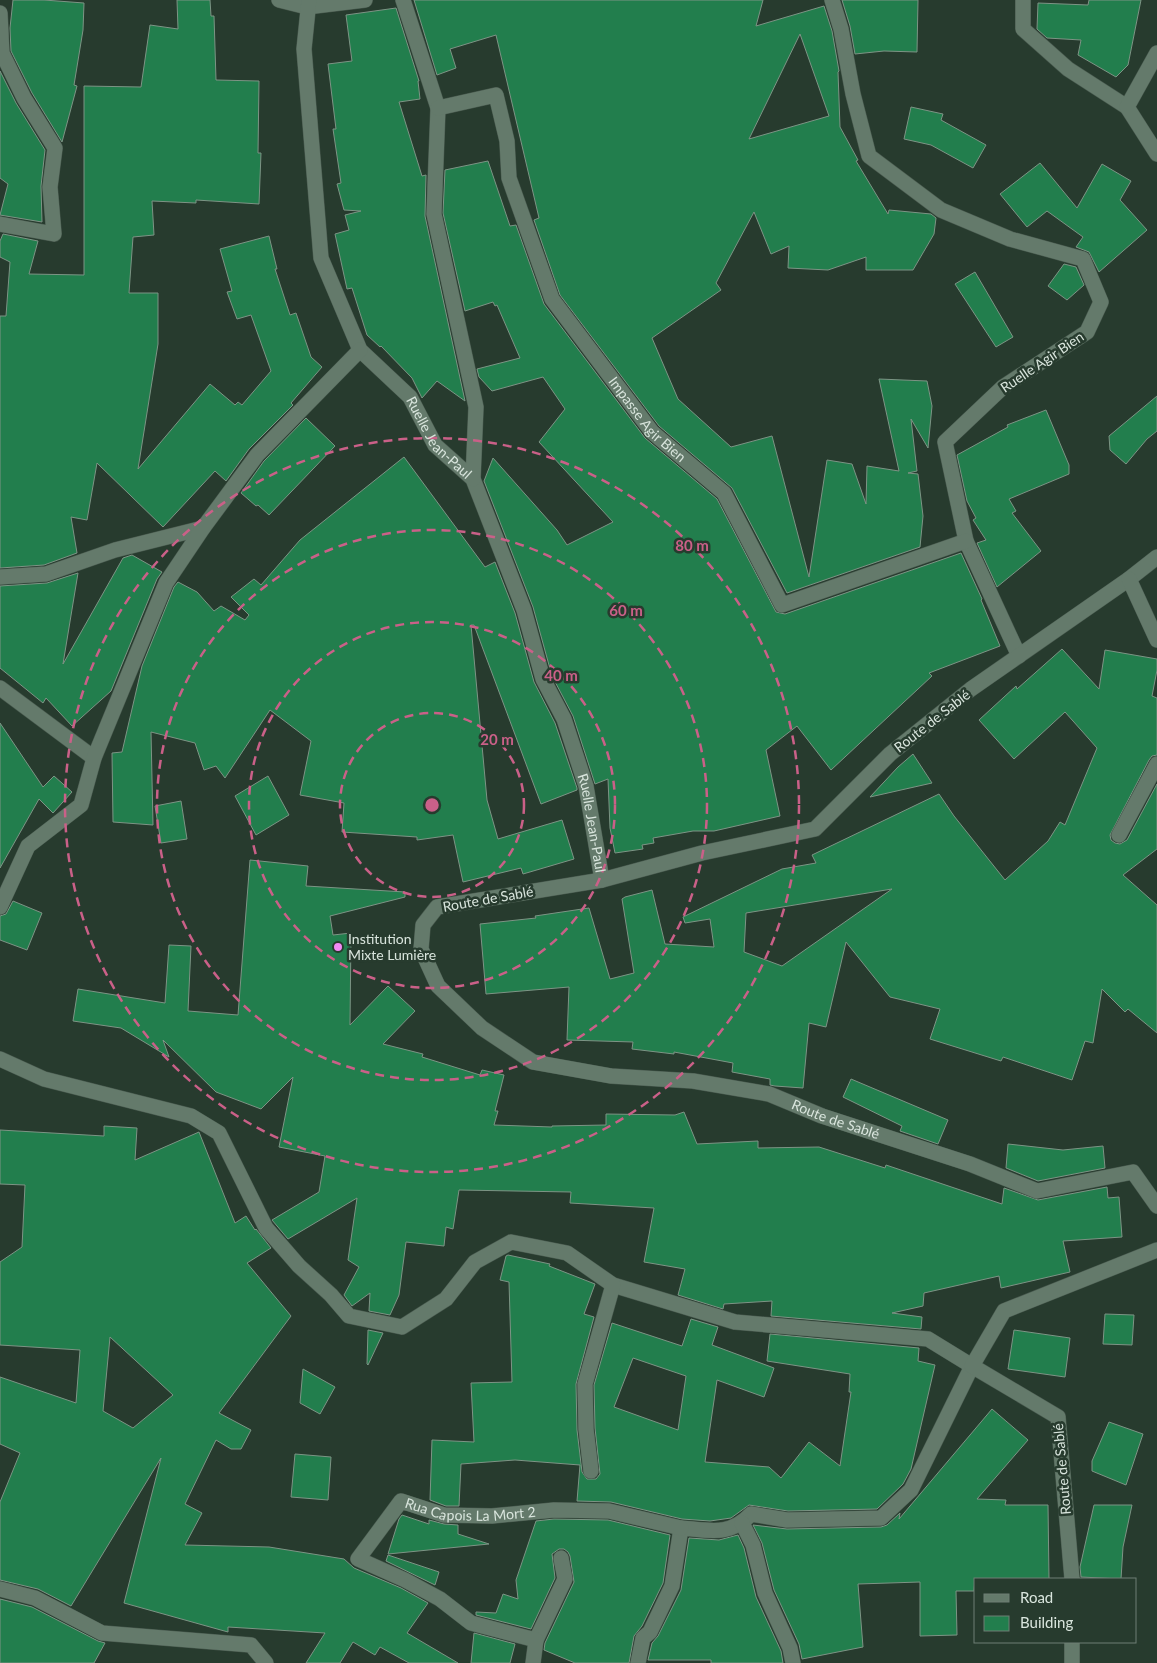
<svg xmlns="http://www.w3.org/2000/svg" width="1157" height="1663" font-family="Lato,sans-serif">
	<rect width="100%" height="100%" fill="#273b2e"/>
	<g fill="#227e4d" stroke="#7d9485" fill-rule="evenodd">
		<polygon points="13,0 44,0 84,3 83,30 74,85 77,86 62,142 32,93 11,51 10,28"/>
		<polygon points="177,0 210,0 211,16 214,16 216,80 259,81 258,153 261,153 259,204 196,200 196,203 152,201 154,235 133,237 129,293 158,293 158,344 138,469 210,384 235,405 238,402 242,405 271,371 251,315 237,319 227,292 232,291 220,249 269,236 277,269 275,269 290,315 296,313 311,357 322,367 291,403 293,405 249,449 226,481 215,471 163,527 97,463 87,520 71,517 77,553 44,565 0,568 0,316 6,316 10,262 0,257 0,241 3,234 38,241 29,274 84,275 84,86 141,87 150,25 178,29"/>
		<path d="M414,0H763L756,26L824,6L832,31L839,71L838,72L840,127L858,160L856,161L888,214L889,210L931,214L936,218L934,234L913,270H866V257L828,270L788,268L789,246L771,254L754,212L716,283L721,290L652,338L678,399L731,447L772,436L809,577L827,460L852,464L866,504L867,466L899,471L879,379L927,381L932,406L928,448L911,419L917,471L908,473L918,474L923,516L920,547L787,593L732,488L659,426L560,295L534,220L539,218L496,35L450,49L456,68L437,75ZM800,34L829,116L749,139Z"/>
		<polygon points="842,0 918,0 917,52 884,51 855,54 850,26"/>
		<polygon points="1089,0 1141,0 1128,65 1116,77 1078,55 1081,40 1047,38 1037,29 1038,3 1088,5"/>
		<polygon points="396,8 419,81 418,81 420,99 399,102 422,176 426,175 425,216 465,401 437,381 422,398 412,378 381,346 380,347 367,335 352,288 347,289 335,234 349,230 345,215 361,211 344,210 337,184 341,183 333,129 336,129 328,64 352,61 346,15"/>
		<polygon points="0,71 16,103 45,150 41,186 42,222 0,215 8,184 0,178"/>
		<polygon points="911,107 943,114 941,120 986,145 973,168 931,145 904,139"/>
		<polygon points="488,161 510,226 516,225 544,304 645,438 717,499 776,612 785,614 961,553 982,599 981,600 1000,646 929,673 932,676 831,770 797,726 766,750 780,816 714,831 693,831 653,838 654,843 642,845 643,849 615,853 610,828 608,779 595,784 573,716 552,676 533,607 484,481 493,458 557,530 567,545 613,522 539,442 565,409 543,377 492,391 479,377 477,369 520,358 497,305 495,306 493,302 465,311 443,213 445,170"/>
		<polygon points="1040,163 1077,208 1102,164 1131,181 1120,200 1147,230 1099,272 1089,252 1076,247 1083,237 1047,211 1027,227 1000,194"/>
		<polygon points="1064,264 1076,267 1084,285 1067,300 1048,286"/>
		<polygon points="975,272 1013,337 996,347 955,284"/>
		<polygon points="1157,396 1157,431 1147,439 1126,464 1110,450 1109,436"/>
		<polygon points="1046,410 1069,465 1069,474 1009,499 1016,511 1012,513 1041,551 997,587 977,543 986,540 973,520 976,518 967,501 957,455 1008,427 1007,425"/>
		<polygon points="306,418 335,446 269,515 258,505 256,506 241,493 264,461"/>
		<polygon points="404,457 485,567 495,562 515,613 534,682 555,723 577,788 577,790 541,804 474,625 471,625 487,800 498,839 562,820 574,859 523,874 521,868 463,882 453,835 417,840 417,837 342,832 344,803 300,795 311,741 270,710 225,778 216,766 204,770 195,743 151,732 153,825 113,822 112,753 122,752 142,666 174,587 178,582 197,592 214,611 221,606 245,620 249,615 231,597 254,579 261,585 300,540"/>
		<polygon points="132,555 162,572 157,579 111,691 72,726 46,698 43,703 0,668 0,586 47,583 78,573 63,664 123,558"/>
		<path d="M1062,649L1099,689L1105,650L1157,659V670L1152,696L1157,698V755L1152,756L1149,760L1110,835L1111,840L1115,843L1120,844L1127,840L1157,784V849L1123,875L1157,905V1033L1128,1009L1125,1012L1102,989L1093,1043L1085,1041L1072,1080L1003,1057L1001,1061L930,1039L940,1009L890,997L846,942L826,1027L809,1023L803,1088L775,1086L770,1085V1079L732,1072L733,1063L674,1052V1054L632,1049L633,1042L567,1040L569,987L486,994L480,924L536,918L535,916L589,908L610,979L634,973L622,899L625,897L652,890L665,944L714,947L710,919L685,923L683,917L782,869L816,863L812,855L939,794L954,816L1005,880L1048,841L1060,822L1065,825L1097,748L1065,712L1014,759L979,720L1016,686L1017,689ZM892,889L782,966L744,952L746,913Z"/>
		<polygon points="0,723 43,787 54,776 72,792 53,813 39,799 0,868"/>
		<polygon points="913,754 932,783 870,797 898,767"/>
		<polygon points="268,776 289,815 256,835 235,796"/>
		<polygon points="181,801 187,839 161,843 155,806"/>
		<polygon points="250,860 308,866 306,886 405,892 405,897 330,916 333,935 351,933 350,1025 388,986 415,1011 383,1044 423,1054 422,1057 480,1075 482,1070 504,1075 495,1111 498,1111 494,1125 552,1127 552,1126 606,1125 606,1114 675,1115 684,1112 697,1144 758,1141 758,1148 819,1147 885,1168 886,1165 1002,1204 1004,1188 1038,1200 1107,1187 1108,1198 1119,1197 1122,1237 1063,1241 1070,1272 1001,1288 999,1276 924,1293 923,1306 892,1313 922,1317 921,1329 771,1316 772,1301 724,1304 723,1309 678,1295 685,1269 644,1262 654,1208 570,1203 571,1192 459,1190 453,1229 446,1227 444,1246 406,1242 399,1295 390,1315 369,1311 370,1293 352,1306 344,1295 359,1267 348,1260 357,1198 288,1239 272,1220 319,1192 325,1156 279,1147 293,1077 261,1109 216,1092 163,1040 169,1057 121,1028 73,1021 78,989 165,1003 169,945 191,946 188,1011 238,1015"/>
		<polygon points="13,901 42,913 27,950 0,940 0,916 6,914"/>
		<polygon points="851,1079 948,1120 938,1144 900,1131 902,1126 843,1097"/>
		<path d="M104,1126L137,1128L135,1160L199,1132L235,1223L246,1216L255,1230L256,1229L271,1248L247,1263L291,1316L219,1413L251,1430L241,1449H231L216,1440L185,1504L202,1513L185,1545L269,1547L344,1559L354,1568L401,1588L428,1603L407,1633L458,1663H409L380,1647L375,1655L353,1642L340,1663H306L325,1633L228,1627V1632L124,1603L161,1458L71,1606L38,1589L0,1580V1502L20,1453L0,1444V1377L76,1403L80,1350L0,1345V1262L22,1247L25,1185L0,1184V1130L104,1136ZM110,1337L173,1395L133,1428L103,1411Z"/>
		<polygon points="1008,1144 1063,1150 1103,1146 1105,1168 1038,1181 1006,1168"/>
		<path d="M508,1255L550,1264L549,1266L595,1284L584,1314L594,1317L576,1384L577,1430L582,1472L587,1479H596L600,1474L595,1428L594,1385L612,1323L682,1346L691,1319L718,1327L712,1345L774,1368L764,1397L717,1380L705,1462L769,1467L781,1478L809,1442L840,1466L851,1392H849L850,1374L767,1361L770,1334L919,1348L918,1361L935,1365L911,1469L903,1484L877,1509L788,1511L749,1505L731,1518L710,1521L682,1519L611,1502L577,1501L580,1465L515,1460L461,1464L459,1506H446L430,1500L432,1440L474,1442L471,1383L512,1382L509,1282L500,1280L506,1256ZM633,1358L686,1376L678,1430L614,1407Z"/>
		<polygon points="1105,1314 1134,1315 1132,1345 1103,1344"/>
		<polygon points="368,1330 383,1333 368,1365 367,1364"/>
		<polygon points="1014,1330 1070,1338 1065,1377 1008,1369"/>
		<polygon points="303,1369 335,1387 320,1414 300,1403"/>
		<polygon points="992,1409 1028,1440 977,1499 1006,1500 1005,1505 1048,1505 1049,1579 975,1579 974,1591 956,1591 957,1635 920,1636 920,1582 858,1584 863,1647 802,1659 799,1644 774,1590 762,1543 753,1525 787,1529 881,1527 887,1525 900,1513 899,1519"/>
		<polygon points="1109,1422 1143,1434 1126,1485 1092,1471 1092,1461"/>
		<polygon points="295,1454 331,1457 328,1500 291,1497"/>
		<polygon points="1094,1505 1132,1505 1123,1547 1121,1579 1081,1577 1080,1567"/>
		<polygon points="402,1515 429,1524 429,1520 444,1524 458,1525 458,1534 489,1544 388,1554 399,1519"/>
		<polygon points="554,1519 608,1520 670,1535 663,1583 642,1626 634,1636 629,1663 575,1663 544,1650 545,1643 574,1582 570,1556 568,1552 564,1549 559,1549 552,1554 555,1578 531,1629 476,1615 476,1612 496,1613 503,1594 518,1599 516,1580 536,1521"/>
		<polygon points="738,1535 744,1548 756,1597 781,1651 783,1663 711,1663 711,1660 648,1660 652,1643 658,1636 681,1590 689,1538 719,1540"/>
		<polygon points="388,1555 439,1572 435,1585 386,1561"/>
		<polygon points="0,1599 32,1607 98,1641 105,1643 94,1663 0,1663"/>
		<polygon points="474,1633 515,1644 510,1663 471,1663"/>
	</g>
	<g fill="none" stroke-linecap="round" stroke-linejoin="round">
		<defs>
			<g id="minor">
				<polyline points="279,0 307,7 365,0"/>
				<path id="s1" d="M309,0L304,49L321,258L360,350L410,397L435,445L473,479L524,610L543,679L564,719L586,786L602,880"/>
				<polyline points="403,0 438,108 434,214 476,407 473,479"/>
				<polyline points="832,0 841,29 853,94 869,156 941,210 1010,239 1083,259 1101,302 1087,332 1003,387 945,442 966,541 1019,656"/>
				<polyline points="1023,0 1023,29 1068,69 1127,107"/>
				<polyline points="0,13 2,53 24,98 55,148 50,187 54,234 0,224"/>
				<polyline points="1157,53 1127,107 1157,154"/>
				<path id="s2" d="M438,108L496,95L507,141L509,178L552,299L652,432L724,493L782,605L966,541"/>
				<path id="s3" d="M1157,557L1129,579L971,689L890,754L815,829L702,853L602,880L437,907L423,925L421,949L438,986L482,1028L533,1062L611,1076L693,1081L769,1094L822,1116L970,1164L1037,1191L1133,1172L1157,1206"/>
				<polyline points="0,577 46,574 115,550 203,528"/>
				<polyline points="1129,579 1157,640"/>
				<polyline points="0,688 94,758"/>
				<polyline points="1119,835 1157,764"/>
				<polyline points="0,907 28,846 81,805 94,758 166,583 203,528 257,455 360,350"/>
				<path d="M0,1059L44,1079L191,1116L219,1133L266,1228L299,1266L331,1295L349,1316L402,1327L446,1299L475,1262L511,1242L567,1253L613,1285L735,1322L928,1339L972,1366L911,1490L881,1518L787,1520L751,1514C729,1537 710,1530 681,1528L672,1586L650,1632L643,1638L638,1663"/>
				<polyline points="591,1471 586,1429 585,1384 613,1285"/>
				<polyline points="742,1523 753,1545 765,1593 790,1648 793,1663"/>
				<polyline points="1072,1579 1058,1417 972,1366 1004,1311 1157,1250"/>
				<polyline points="0,1589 35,1598 102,1633 251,1645 266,1663"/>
				<polyline points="536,1640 565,1579 561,1558"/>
				<path id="s4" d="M533,1663L536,1640L471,1623L440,1599L405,1580L358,1559L401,1501L444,1515L492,1516L554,1510L609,1511L681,1528"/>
				<polyline points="1072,1663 1072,1642"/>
			</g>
		</defs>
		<use href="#minor" stroke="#48594e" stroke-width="16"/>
		<use href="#minor" stroke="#647a6b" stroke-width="15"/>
	</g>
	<g fill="none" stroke="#ca6088" stroke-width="2.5" stroke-dasharray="9 6">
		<circle cx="432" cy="805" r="92"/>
		<circle cx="432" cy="805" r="183"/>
		<circle cx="432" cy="805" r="275"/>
		<circle cx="432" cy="805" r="367"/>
	</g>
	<circle fill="#f18af4" stroke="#273b2e" stroke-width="2" cx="338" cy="947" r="5"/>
	<g text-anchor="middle" stroke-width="5" stroke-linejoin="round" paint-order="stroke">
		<g font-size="14" fill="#d9e5dd" stroke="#273b2e">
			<text transform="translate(1042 362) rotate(-34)" y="5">Ruelle Agir Bien</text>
			<text dy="5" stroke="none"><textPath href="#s2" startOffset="426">Impasse Agir Bien</textPath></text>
			<text dy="5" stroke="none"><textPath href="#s1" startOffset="478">Ruelle Jean-Paul</textPath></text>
			<text transform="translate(932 721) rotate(-38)" y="5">Route de Sablé</text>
			<text dy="5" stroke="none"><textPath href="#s1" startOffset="898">Ruelle Jean-Paul</textPath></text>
			<text transform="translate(488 899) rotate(-10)" y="5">Route de Sablé</text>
			<text dy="5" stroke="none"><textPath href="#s3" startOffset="1344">Route de Sablé</textPath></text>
			<text transform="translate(1062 1469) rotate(-95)" y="5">Route de Sablé</text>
			<text dy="5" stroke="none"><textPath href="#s4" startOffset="364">Rua Capois La Mort 2</textPath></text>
		</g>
		<g font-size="14" fill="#d9e5dd" stroke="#273b2e" text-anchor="start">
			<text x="348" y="944">Institution<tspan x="348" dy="16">Mixte Lumière</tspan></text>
		</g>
	</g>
	<circle cx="432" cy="805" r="8" fill="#ca6088" stroke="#273b2e" stroke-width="2.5"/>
	<g font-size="15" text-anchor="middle" font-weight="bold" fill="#ca6088" stroke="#273b2e" stroke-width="5" stroke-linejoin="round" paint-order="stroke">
		<text x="692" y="551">80 m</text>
		<text x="626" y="616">60 m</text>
		<text x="561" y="681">40 m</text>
		<text x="497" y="745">20 m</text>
	</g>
	<rect x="974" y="1578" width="162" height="65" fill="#273b2e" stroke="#6e7f74"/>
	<rect x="984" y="1594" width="25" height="8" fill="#647a6b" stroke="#6e7f74"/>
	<text x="1020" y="1603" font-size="15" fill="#d9e5dd">Road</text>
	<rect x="984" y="1616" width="25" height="15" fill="#227e4d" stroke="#6e7f74"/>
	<text x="1020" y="1628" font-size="15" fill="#d9e5dd">Building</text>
</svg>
